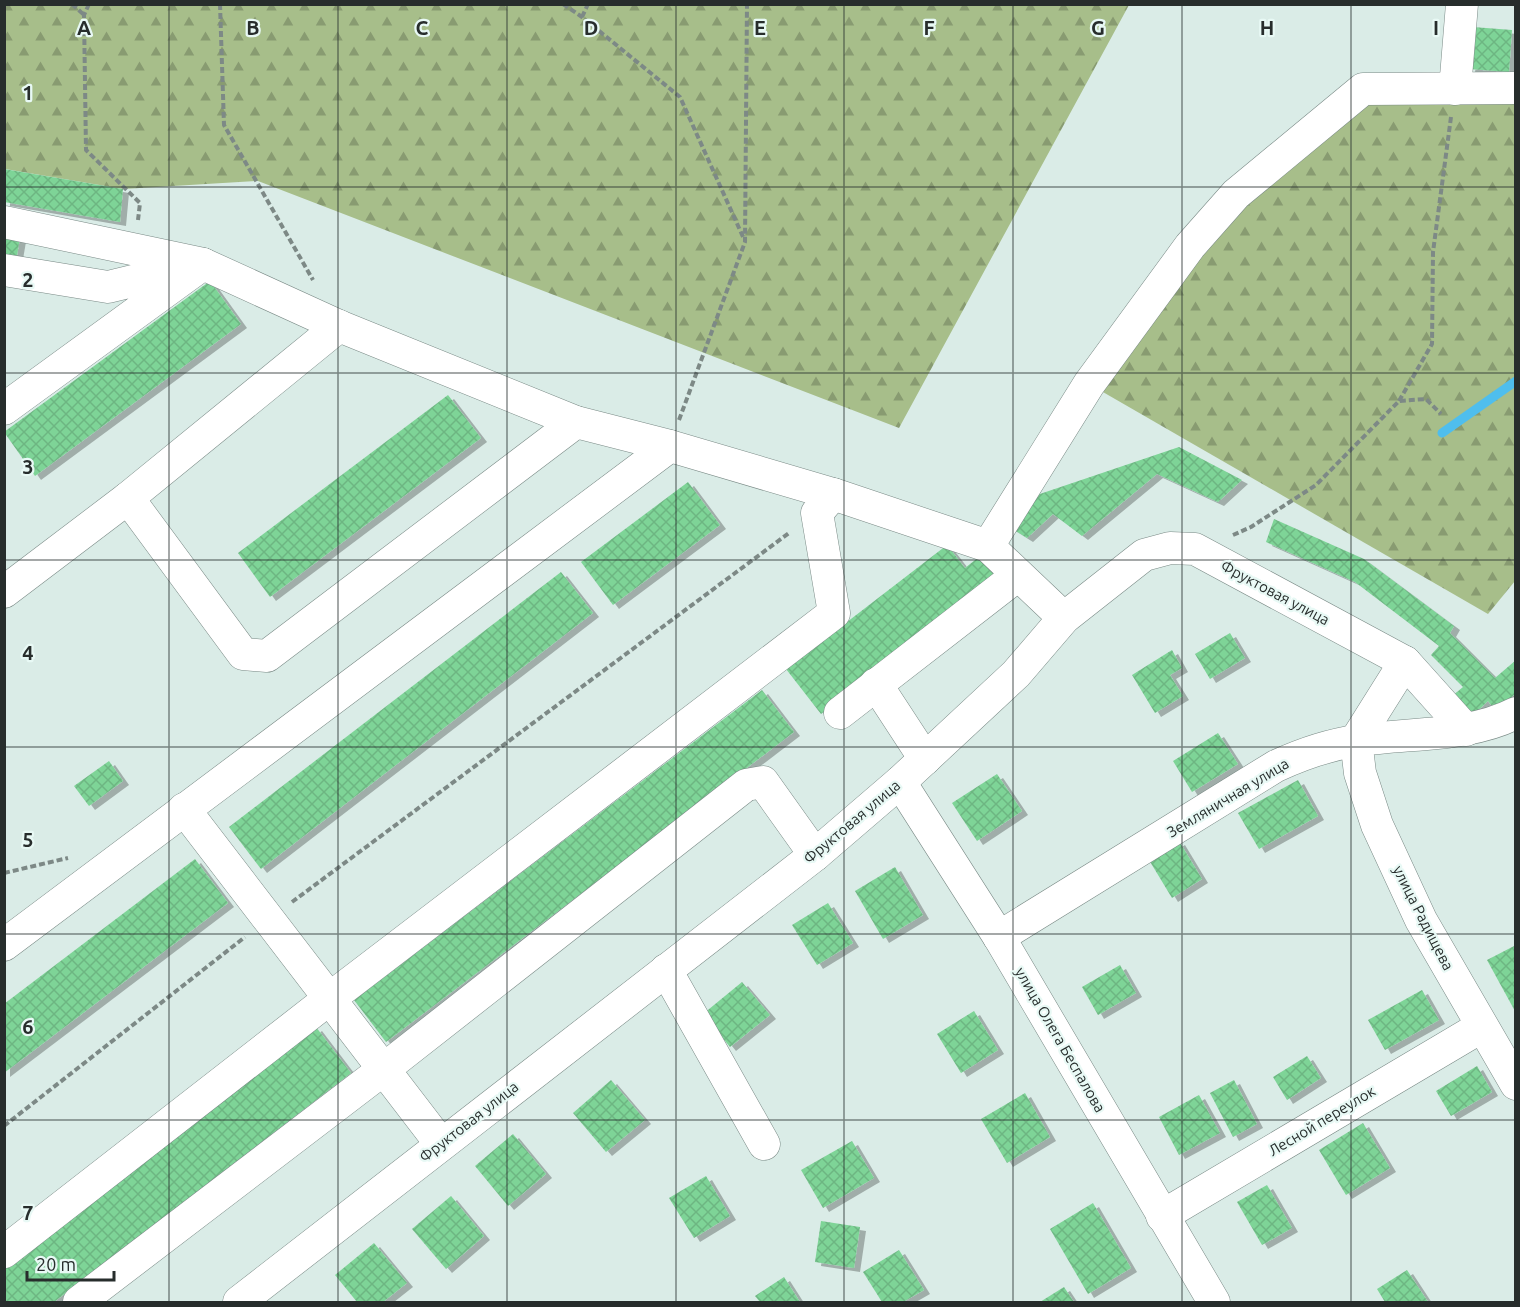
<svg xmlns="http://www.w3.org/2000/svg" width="1520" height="1307" font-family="Ubuntu,sans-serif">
	<defs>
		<pattern id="forest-firs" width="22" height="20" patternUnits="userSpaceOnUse" patternTransform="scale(1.5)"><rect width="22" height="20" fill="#a7be8a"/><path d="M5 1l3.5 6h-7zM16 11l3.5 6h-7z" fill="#889b71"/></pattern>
		<pattern id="building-cross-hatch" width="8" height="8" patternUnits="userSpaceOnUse" patternTransform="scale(1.5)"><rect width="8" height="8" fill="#7ed497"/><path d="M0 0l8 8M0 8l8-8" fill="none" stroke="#6db682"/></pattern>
		<filter id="shadow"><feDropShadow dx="6" dy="4" stdDeviation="0" flood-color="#0004"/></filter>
	</defs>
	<rect width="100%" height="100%" fill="#daece7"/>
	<g fill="url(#forest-firs)">
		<polygon points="4,5 1129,5 899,428 258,181 123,189 5,169"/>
		<polygon points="1515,88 1515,581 1488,614 1089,384 1190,246 1363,89"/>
	</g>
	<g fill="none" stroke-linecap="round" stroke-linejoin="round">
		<polyline stroke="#4fbeed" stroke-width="9" points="1442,433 1516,381"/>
	</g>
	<g fill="url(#building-cross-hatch)" filter="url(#shadow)">
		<polygon points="1473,27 1512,30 1509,72 1469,69"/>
		<polygon points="4,169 123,189 120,222 4,202"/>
		<polygon points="4,229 21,232 16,261 4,259"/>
		<polygon points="210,281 241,324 35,476 4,432"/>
		<polygon points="448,395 481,438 270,597 238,553"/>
		<polygon points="1179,447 1242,480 1218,502 1157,474 1082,536 1053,514 1027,538 1006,525 1028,498"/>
		<polygon points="688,482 720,525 613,605 581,562"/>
		<polygon points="1274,519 1364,559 1454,626 1450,633 1495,678 1516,660 1516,693 1496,711 1488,701 1470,718 1451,697 1463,687 1431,655 1439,646 1355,582 1266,542"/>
		<polygon points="947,545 965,568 980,556 997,578 821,714 786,669"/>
		<polygon points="561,572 593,613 261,869 229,827"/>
		<polygon points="1230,633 1245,658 1210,679 1195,654"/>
		<polygon points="1172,650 1182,668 1170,675 1183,696 1155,713 1132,675"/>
		<polygon points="762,690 794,732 386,1042 354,1000"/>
		<polygon points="1218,733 1238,764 1192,792 1173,761"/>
		<polygon points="109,761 123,781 89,806 74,786"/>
		<polygon points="997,774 1022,811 977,841 952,803"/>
		<polygon points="1298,780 1318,816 1259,849 1238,813"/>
		<polygon points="1179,841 1202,879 1172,898 1149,860"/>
		<polygon points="195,859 228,903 4,1073 4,1004"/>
		<polygon points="895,867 923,915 883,939 855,891"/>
		<polygon points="828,903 853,943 817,965 792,925"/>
		<polygon points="1516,945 1516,1013 1487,960"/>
		<polygon points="1120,965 1136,993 1098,1015 1082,987"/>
		<polygon points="742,982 770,1015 730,1047 703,1014"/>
		<polygon points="1422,990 1439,1020 1385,1050 1368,1020"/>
		<polygon points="974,1011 998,1050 961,1073 937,1034"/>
		<polygon points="316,1027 351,1073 54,1302 4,1302 4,1267"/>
		<polygon points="1307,1056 1321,1078 1287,1100 1273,1077"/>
		<polygon points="1477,1066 1492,1092 1451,1116 1436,1091"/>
		<polygon points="611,1080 645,1120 606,1152 573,1113"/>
		<polygon points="1234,1080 1257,1124 1233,1137 1210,1093"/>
		<polygon points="1025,1093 1050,1137 1007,1163 981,1119"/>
		<polygon points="1199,1095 1220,1133 1179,1155 1159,1117"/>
		<polygon points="1363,1123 1390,1168 1346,1195 1319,1150"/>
		<polygon points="513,1134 546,1174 508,1206 475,1166"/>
		<polygon points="852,1141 874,1178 823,1208 801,1170"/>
		<polygon points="706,1176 730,1216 694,1238 669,1198"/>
		<polygon points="1267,1185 1292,1228 1262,1245 1237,1202"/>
		<polygon points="451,1196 484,1236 446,1269 412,1229"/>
		<polygon points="1093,1203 1131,1268 1088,1294 1050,1229"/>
		<polygon points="821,1221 860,1227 854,1268 815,1262"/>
		<polygon points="374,1243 407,1283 383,1302 357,1302 335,1275"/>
		<polygon points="899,1250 924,1290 903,1302 882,1302 863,1272"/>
		<polygon points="1407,1270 1428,1302 1385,1302 1377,1289"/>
		<polygon points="784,1277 800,1302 760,1302 755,1296"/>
		<polygon points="1064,1287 1074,1302 1040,1302"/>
	</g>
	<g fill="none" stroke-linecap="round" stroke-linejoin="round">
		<defs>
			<g id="minor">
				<polyline points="1455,89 1462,4"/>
				<polyline points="4,222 203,264 339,326 576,422 670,446 833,494 988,546 1064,618"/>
				<polyline points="4,270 108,287 203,264 4,409"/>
				<polyline points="128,498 243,654 267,656 576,422"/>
				<polyline points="988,546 1089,384 1190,246 1236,194 1363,89 1516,88"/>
				<polyline points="4,592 128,498 339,326"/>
				<polyline points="1405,662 1466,730"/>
				<polyline points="876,684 925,759"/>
				<polyline points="840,713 1018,575"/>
				<polyline points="900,782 999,937 1214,1302"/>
				<polyline points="184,809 441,1144"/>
				<path d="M999,937L1276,766C1302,754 1327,745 1356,741C1409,732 1467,738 1516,713"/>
				<polyline points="4,945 670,446"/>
				<polyline points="666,970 764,1144"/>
				<polyline points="1162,1216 1481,1027"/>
				<polyline points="4,1252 329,999 834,613 817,513 833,494"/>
				<polyline points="79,1302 384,1069 746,785 763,782 815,855"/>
				<polyline points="239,1302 815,855 900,782 1016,674 1064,618 1144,555 1170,548 1195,549 1405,662 1356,740 1360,773 1377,825 1421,920 1516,1084"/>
			</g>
		</defs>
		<use href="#minor" stroke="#7a8a86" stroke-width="33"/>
		<g stroke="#7d8986" stroke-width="4" stroke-dasharray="6 3" stroke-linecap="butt">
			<polyline points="72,4 84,15"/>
			<polyline points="89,4 84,15 86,150 140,203 138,220"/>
			<polyline points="220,4 224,125 313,280"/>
			<polyline points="563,4 582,17 680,97 744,239"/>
			<polyline points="582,17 588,4"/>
			<polyline points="1399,401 1432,344 1433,252 1451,117"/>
			<polyline points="679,420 745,242 747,4"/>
			<polyline points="1233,535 1251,527 1316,485 1399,401 1426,399 1441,414"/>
			<polyline points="4,873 68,858"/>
			<polyline points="292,902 789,533"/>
			<polyline points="4,1126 245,937"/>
		</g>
		<use href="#minor" stroke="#fff" stroke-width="32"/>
	</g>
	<path fill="none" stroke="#272d2c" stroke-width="1.5" stroke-opacity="0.55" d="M169,4V1302M338,4V1302M507,4V1302M676,4V1302M844,4V1302M1013,4V1302M1182,4V1302M1351,4V1302M4,187H1516M4,373H1516M4,560H1516M4,747H1516M4,934H1516M4,1120H1516"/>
	<g text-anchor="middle" stroke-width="4.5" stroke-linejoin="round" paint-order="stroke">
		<g font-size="15" fill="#272d2c" stroke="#e8f9f5">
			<text transform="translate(1275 593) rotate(28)" y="5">Фруктовая улица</text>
			<text transform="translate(1228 798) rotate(-31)" y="5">Земляничная улица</text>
			<text transform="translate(852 822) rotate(-40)" y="5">Фруктовая улица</text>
			<text transform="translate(1423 918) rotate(63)" y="5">улица Радищева</text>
			<text transform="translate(1060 1040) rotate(60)" y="5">улица Олега Беспалова</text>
			<text transform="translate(1322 1121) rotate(-31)" y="5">Лесной переулок</text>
			<text transform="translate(469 1122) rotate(-38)" y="5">Фруктовая улица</text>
		</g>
	</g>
	<g font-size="20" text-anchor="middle" font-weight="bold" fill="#272d2c" stroke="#e8f9f5" stroke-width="4.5" stroke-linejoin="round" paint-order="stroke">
		<text x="84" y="35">A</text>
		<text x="253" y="35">B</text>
		<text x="422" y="35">C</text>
		<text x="591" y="35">D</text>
		<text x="760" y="35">E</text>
		<text x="929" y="35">F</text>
		<text x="1098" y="35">G</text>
		<text x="1267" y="35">H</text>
		<text x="1436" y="35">I</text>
		<text x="28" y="100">1</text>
		<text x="28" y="287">2</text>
		<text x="28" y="474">3</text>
		<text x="28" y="660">4</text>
		<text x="28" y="847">5</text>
		<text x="28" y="1034">6</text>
		<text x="28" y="1220">7</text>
	</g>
	<rect width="1520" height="1307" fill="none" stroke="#272d2c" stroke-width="12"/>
	<path d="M27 1271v9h87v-9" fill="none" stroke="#272d2c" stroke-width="3"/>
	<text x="36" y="1271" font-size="18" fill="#272d2c" stroke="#e8f9f5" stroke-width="4.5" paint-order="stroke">20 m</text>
</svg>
